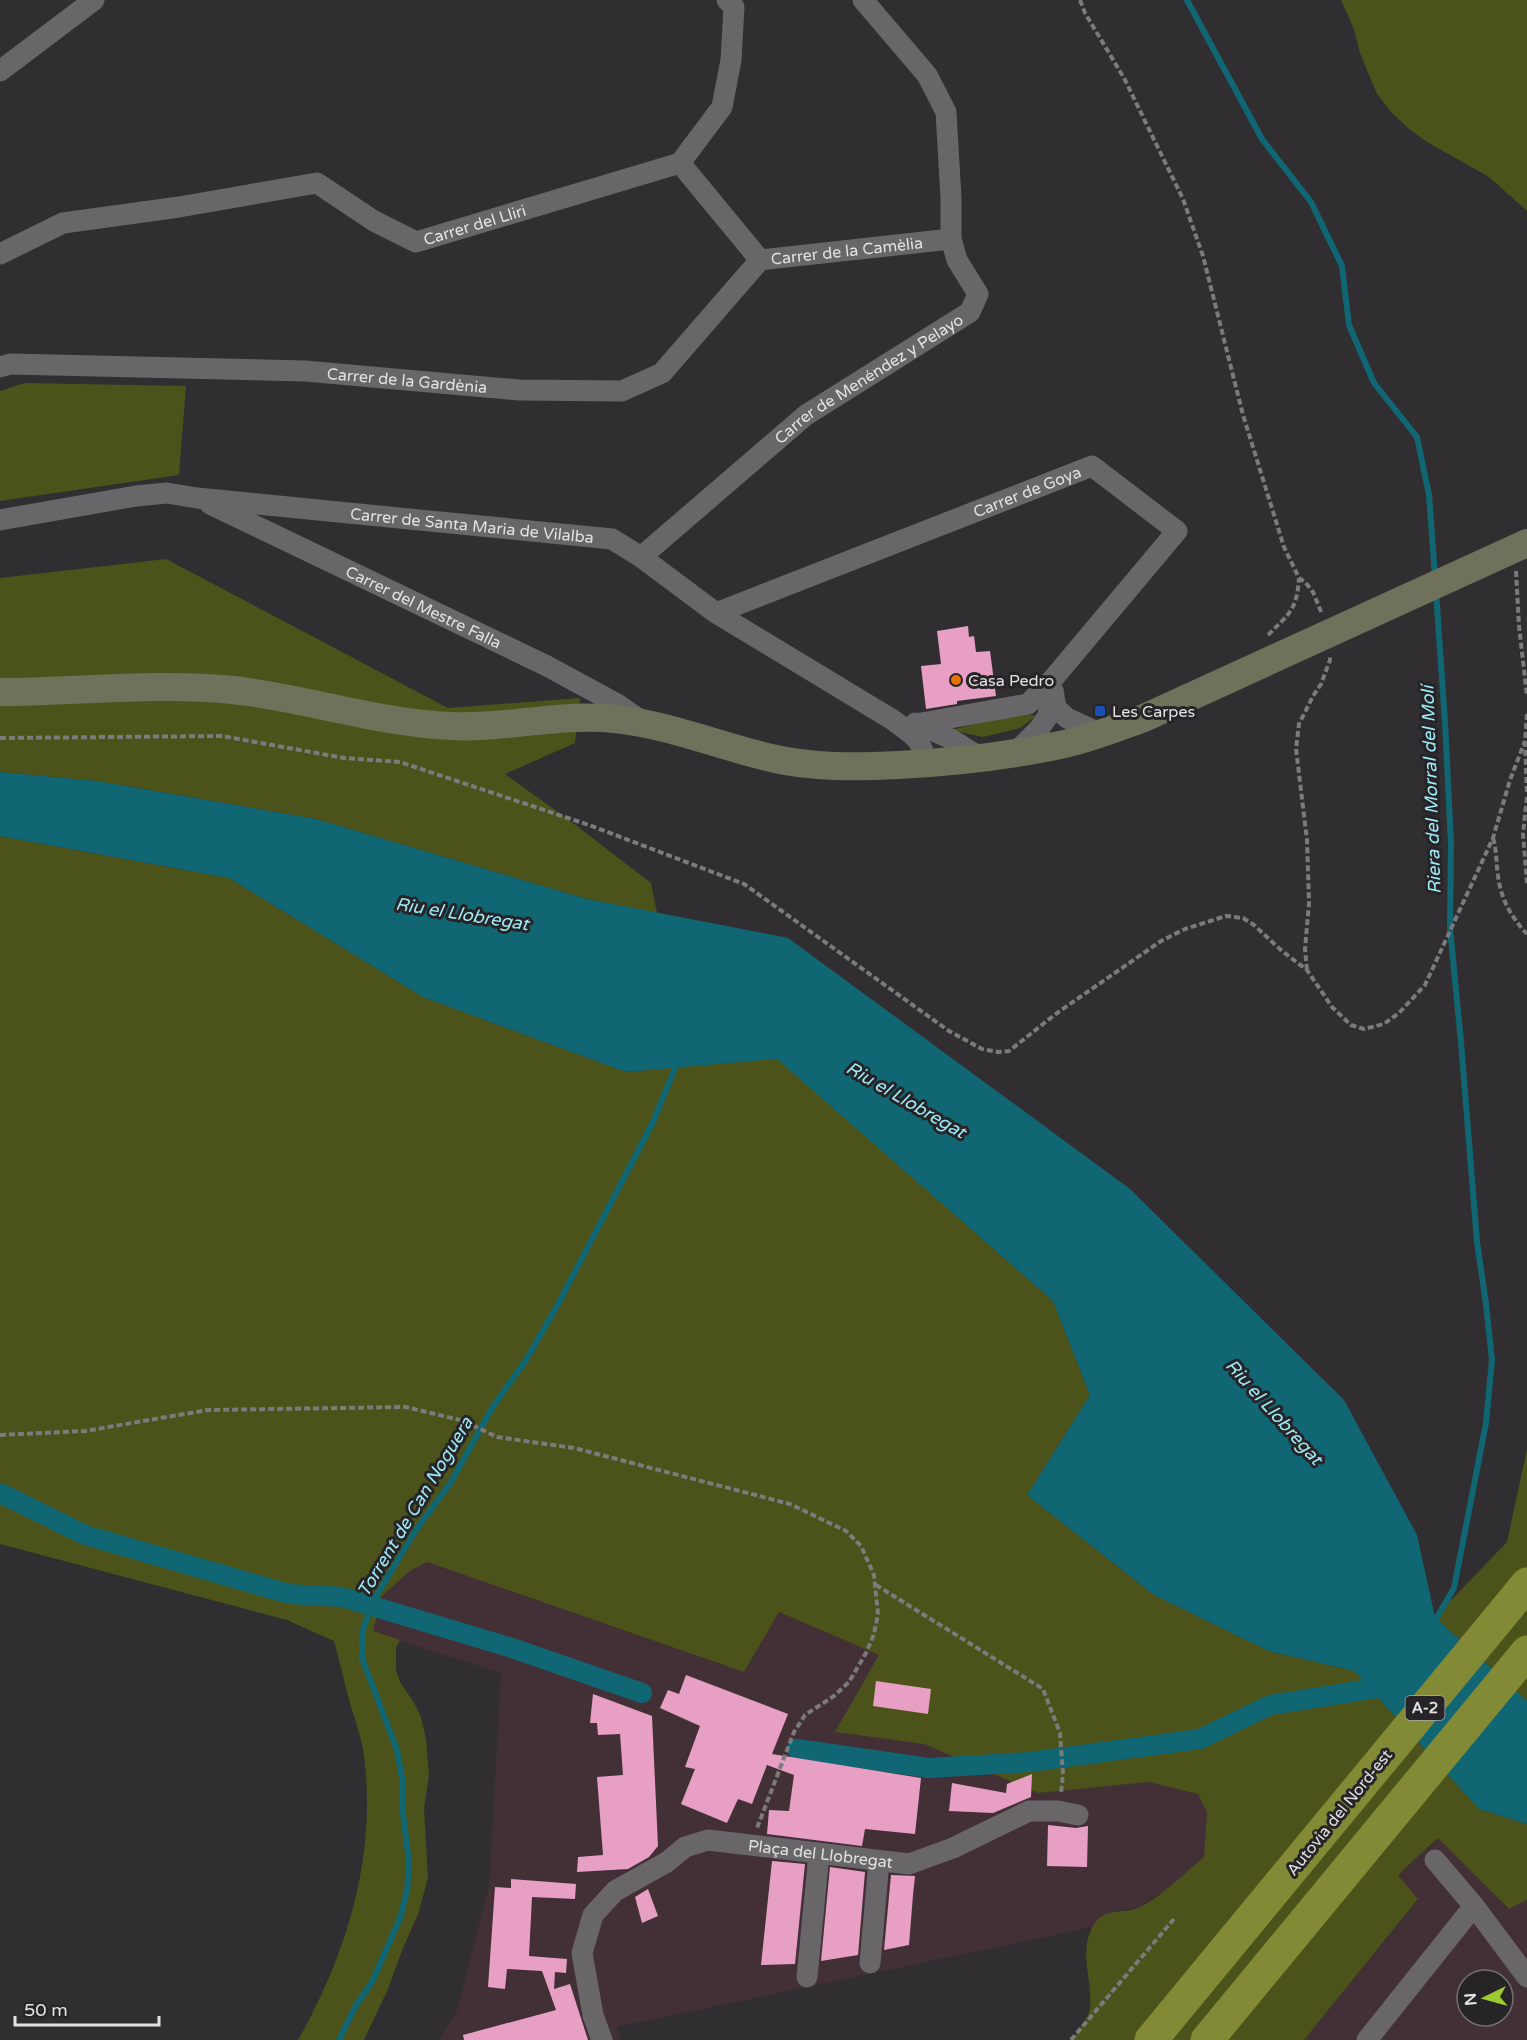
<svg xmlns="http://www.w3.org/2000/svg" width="1527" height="2040" font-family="'Varela Round',sans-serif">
	<rect width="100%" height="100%" fill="#302e31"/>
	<g fill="#433036" fill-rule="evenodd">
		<polygon points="427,1562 744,1672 779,1612 880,1655 835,1732 924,1744 1038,1793 1148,1782 1198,1794 1207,1812 1204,1857 1168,1888 1138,1908 1118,1910 1099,1919 1093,1927 617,2027 621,2040 439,2040 457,2011 489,1886 501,1673 373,1632 382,1596 410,1571"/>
		<path d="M1439,1838L1508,1909L1527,1900V2040H1304L1418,1900L1398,1875ZM1467,1980H1503V2016H1467Z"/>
	</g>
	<g fill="#4b531a">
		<polygon points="1341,0 1527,0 1527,211 1489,177 1427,142 1409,129 1392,113 1377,94 1360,53 1354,29"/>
		<polygon points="25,383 186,386 179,475 0,501 0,391"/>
		<polygon points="166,559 448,708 580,698 575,743 505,774 569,820 651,883 657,913 587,899 316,819 97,781 0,772 0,578"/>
		<polygon points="1022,712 1036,716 1020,728 983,737 951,730"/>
		<path d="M0,836L229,878L423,997L626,1072L777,1058L1053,1301L1090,1395L1027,1495L1154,1595L1269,1651L1354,1671L1479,1809L1527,1824V1900L1509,1909L1438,1838L1398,1875L1418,1899L1304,2040H1072C1077,2031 1089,2018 1090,2008C1093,1980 1078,1953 1093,1926C1104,1907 1122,1914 1138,1908C1157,1900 1187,1871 1204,1857L1207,1812L1198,1794L1148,1782L1038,1793L924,1744L835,1732L879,1655L779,1612L744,1672L427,1562L410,1571L382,1596L373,1631L400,1640L396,1648V1670L401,1684L413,1701L421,1717L426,1739L429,1775L424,1808L428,1878L418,1914L403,1948L388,1989L364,2040H298C347,1954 377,1855 364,1756C362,1739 356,1723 351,1707C345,1685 340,1663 334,1641L287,1620L0,1544Z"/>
		<polygon points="1527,1449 1527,1701 1435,1617 1507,1542"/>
	</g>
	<polygon fill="#106773" points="0,772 97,781 316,819 587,899 788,938 1130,1189 1344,1400 1417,1535 1435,1617 1527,1701 1527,1824 1479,1809 1354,1671 1269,1651 1154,1595 1027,1495 1090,1395 1053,1301 777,1059 626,1072 423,997 229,878 0,836"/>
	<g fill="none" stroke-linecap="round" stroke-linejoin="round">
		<g stroke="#106773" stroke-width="6">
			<polyline points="1187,0 1262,139 1311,202 1342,266 1349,325 1374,383 1417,437 1429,495 1435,576"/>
			<polyline points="1433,1624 1454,1588 1486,1423 1492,1360 1486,1304 1477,1242 1461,1042 1450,928 1451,844 1445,722 1436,592"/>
			<polyline points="339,2040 355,2007 372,1982 400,1918 407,1891 409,1863 402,1805 402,1778 397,1750 362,1658 363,1630 372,1603 416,1530 451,1482 492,1408 526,1360 557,1306 652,1124 678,1061"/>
		</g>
		<g stroke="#106773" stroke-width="20">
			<polyline points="0,1493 85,1535 289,1594 342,1597 512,1648 642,1693"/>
			<polyline points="797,1749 929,1768 1029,1762 1200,1739 1270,1705 1396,1685"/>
		</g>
	</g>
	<g fill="#e79fc3">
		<polygon points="968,626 969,637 974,636 976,652 990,651 996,696 957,701 957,704 926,709 921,666 941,664 937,631"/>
		<polygon points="686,1675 788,1714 772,1754 921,1778 915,1834 865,1829 862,1846 767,1834 769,1810 789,1811 794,1775 767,1765 752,1804 738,1799 727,1823 681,1804 695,1769 685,1767 700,1726 660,1708 668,1690 679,1694"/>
		<polygon points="876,1681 931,1689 928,1714 873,1706"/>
		<polygon points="593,1694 652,1716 658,1846 649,1857 628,1869 577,1872 578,1857 603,1855 597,1777 623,1775 620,1734 598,1735 597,1723 590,1723"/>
		<polygon points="1032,1774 1031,1797 993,1813 949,1811 952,1783 1006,1793 1007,1784"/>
		<polygon points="1048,1825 1076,1828 1088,1826 1087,1867 1047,1866"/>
		<polygon points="772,1861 805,1864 795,1964 761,1965"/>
		<polygon points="830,1867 865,1872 858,1955 821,1961"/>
		<polygon points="891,1875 915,1876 913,1895 909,1945 884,1950"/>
		<polygon points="511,1879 576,1884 575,1899 532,1897 529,1956 567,1959 566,1973 555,1972 554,1989 570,1984 588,2040 464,2040 463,2035 556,2010 542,1971 507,1969 505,1989 488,1987 495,1887 511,1888"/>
		<polygon points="648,1889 658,1916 642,1923 635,1897"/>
	</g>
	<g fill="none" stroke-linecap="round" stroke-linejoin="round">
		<g stroke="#7b7a7c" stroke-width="4" stroke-dasharray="6 3" stroke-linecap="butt">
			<polyline points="1080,0 1085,13 1124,78 1183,199 1203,256 1243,415 1284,547 1299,578 1305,582 1313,592 1322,614"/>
			<polyline points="1516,571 1519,626 1527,696"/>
			<path d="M1268,635C1289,614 1297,610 1299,578"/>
			<polyline points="1527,714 1525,741 1527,795"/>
			<polyline points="0,738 222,736 344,758 400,762 589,825 744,884 949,1031 982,1049 998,1052 1009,1051 1057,1013 1161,941 1185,929 1226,916 1243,918 1254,925 1282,951 1307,970 1332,1007 1351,1025 1364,1029 1384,1024 1399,1013 1425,985 1493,838 1510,780 1525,741"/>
			<polyline points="1527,797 1523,834 1527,883"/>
			<path d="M1493,838C1497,851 1496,863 1498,876C1501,899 1511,917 1527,934"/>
			<polyline points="1307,970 1305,949 1309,903 1307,840 1296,749 1299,724 1313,696 1321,684 1330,660 1330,657"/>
			<polyline points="0,1435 85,1431 208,1410 406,1407 464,1421 497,1437 574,1448 790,1504 846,1531 861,1546 874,1575 878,1614 874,1634 866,1653 849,1682 834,1696 805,1715 794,1732 757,1828"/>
			<polyline points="876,1585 1043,1689 1060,1733 1063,1774 1061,1793"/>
			<polyline points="1071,2040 1174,1919"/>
		</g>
		<g stroke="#686669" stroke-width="21">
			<polyline points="0,71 94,0"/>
			<path id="s1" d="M680,163L760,260L951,239"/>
			<path id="s2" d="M0,254L63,223L179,207L317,183L374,221L416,242L680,163L722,107L731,60L734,7L727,0"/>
			<path id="s3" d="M0,367L10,364L305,371L519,390L622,391L662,373L760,260"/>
			<path id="s4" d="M210,504L547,666L617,704L643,722"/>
			<path id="s5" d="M0,520L136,496L167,493L197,498L612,539L641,557L716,613L893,720C913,736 922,737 926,764"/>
			<path id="s6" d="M641,557L806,415L970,312L978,294L957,260L951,239V198L946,112L927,75L863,0"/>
			<path id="s7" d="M716,613L1092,466L1177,531L1052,680L1028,704L916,724"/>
			<polyline points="1053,690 1056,708 1067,718 1101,734"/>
			<polyline points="915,723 949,738 981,758"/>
			<polyline points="1016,752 1039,729 1048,716 1052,680"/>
			<polyline points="1474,1906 1527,1977"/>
			<polyline points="870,1963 879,1861"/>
			<polyline points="807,1977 819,1854"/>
			<path id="s8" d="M602,2040L593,2015L582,1953L593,1915L615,1891L667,1862L685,1847L708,1840L909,1864L953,1848L1029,1811H1058L1078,1815"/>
			<polyline points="1367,2040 1474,1906 1435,1860"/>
		</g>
		<path stroke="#70715a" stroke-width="28" d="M0,692C77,692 156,682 233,690C306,698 377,723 451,726C501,729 551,715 602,718C660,721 715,745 771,758C814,768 856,767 899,765C953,762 1008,756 1060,745C1089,739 1116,728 1144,718L1527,543"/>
		<g stroke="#828a36" stroke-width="33">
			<polyline points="1151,2040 1527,1584"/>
			<polyline points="1207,2040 1527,1652"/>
		</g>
	</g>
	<circle fill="#e8710a" stroke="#262427" stroke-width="2" cx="956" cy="680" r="6"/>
	<rect fill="#1a4fb4" stroke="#262427" stroke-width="2" x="1094" y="705" width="12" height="12" rx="3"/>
	<g text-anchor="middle" stroke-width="6" stroke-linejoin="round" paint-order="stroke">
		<rect fill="#262427" stroke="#aaa8ab" stroke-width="1.5" x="1405.5" y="1696" width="39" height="24" rx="4.5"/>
		<g font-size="15" font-weight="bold" fill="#e2e1e3">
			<text x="1425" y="1713">A-2</text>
		</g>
		<g font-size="16" fill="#e2e1e3" stroke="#262427">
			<text dy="6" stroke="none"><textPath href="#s2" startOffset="504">Carrer del Lliri</textPath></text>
			<text dy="6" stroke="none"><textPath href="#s1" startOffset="213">Carrer de la Camèlia</textPath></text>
			<text dy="6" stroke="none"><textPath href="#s6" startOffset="290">Carrer de Menéndez y Pelayo</textPath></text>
			<text dy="6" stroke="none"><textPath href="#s3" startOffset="408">Carrer de la Gardènia</textPath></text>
			<text dy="6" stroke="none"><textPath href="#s7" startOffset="334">Carrer de Goya</textPath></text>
			<text dy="6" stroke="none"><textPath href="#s5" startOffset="476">Carrer de Santa Maria de Vilalba</textPath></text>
			<text dy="6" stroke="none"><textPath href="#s4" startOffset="237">Carrer del Mestre Falla</textPath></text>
			<text transform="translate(1339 1812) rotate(-51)" y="6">Autovia del Nord-est</text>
			<text dy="6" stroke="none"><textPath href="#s8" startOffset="382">Plaça del Llobregat</textPath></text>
		</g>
		<g font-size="16" fill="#e2e1e3" stroke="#262427" text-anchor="start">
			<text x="968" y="686">Casa Pedro</text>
			<text x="1112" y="717">Les Carpes</text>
		</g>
		<g font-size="18" font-style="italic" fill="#9feaf7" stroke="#262427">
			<text transform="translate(1431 790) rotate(-92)" y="6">Riera del Morral del Molí</text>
			<text transform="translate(462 914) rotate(9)" y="6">Riu el Llobregat</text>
			<text transform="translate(906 1100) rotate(30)" y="6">Riu el Llobregat</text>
			<text transform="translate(1274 1412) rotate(48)" y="6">Riu el Llobregat</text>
			<text transform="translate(415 1507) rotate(-59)" y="6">Torrent de Can Noguera</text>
		</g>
	</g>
	<g transform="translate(1485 1998) rotate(265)"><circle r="28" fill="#262427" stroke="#717072" stroke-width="1.5"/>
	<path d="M0-4.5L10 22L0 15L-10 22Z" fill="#9dca30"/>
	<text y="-9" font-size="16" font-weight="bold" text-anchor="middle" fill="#e2e1e3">N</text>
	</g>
	<path d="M15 2016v9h144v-9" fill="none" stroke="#e2e1e3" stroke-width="3"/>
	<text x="24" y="2016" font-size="18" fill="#e2e1e3" stroke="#262427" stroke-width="4.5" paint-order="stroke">50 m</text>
</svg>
